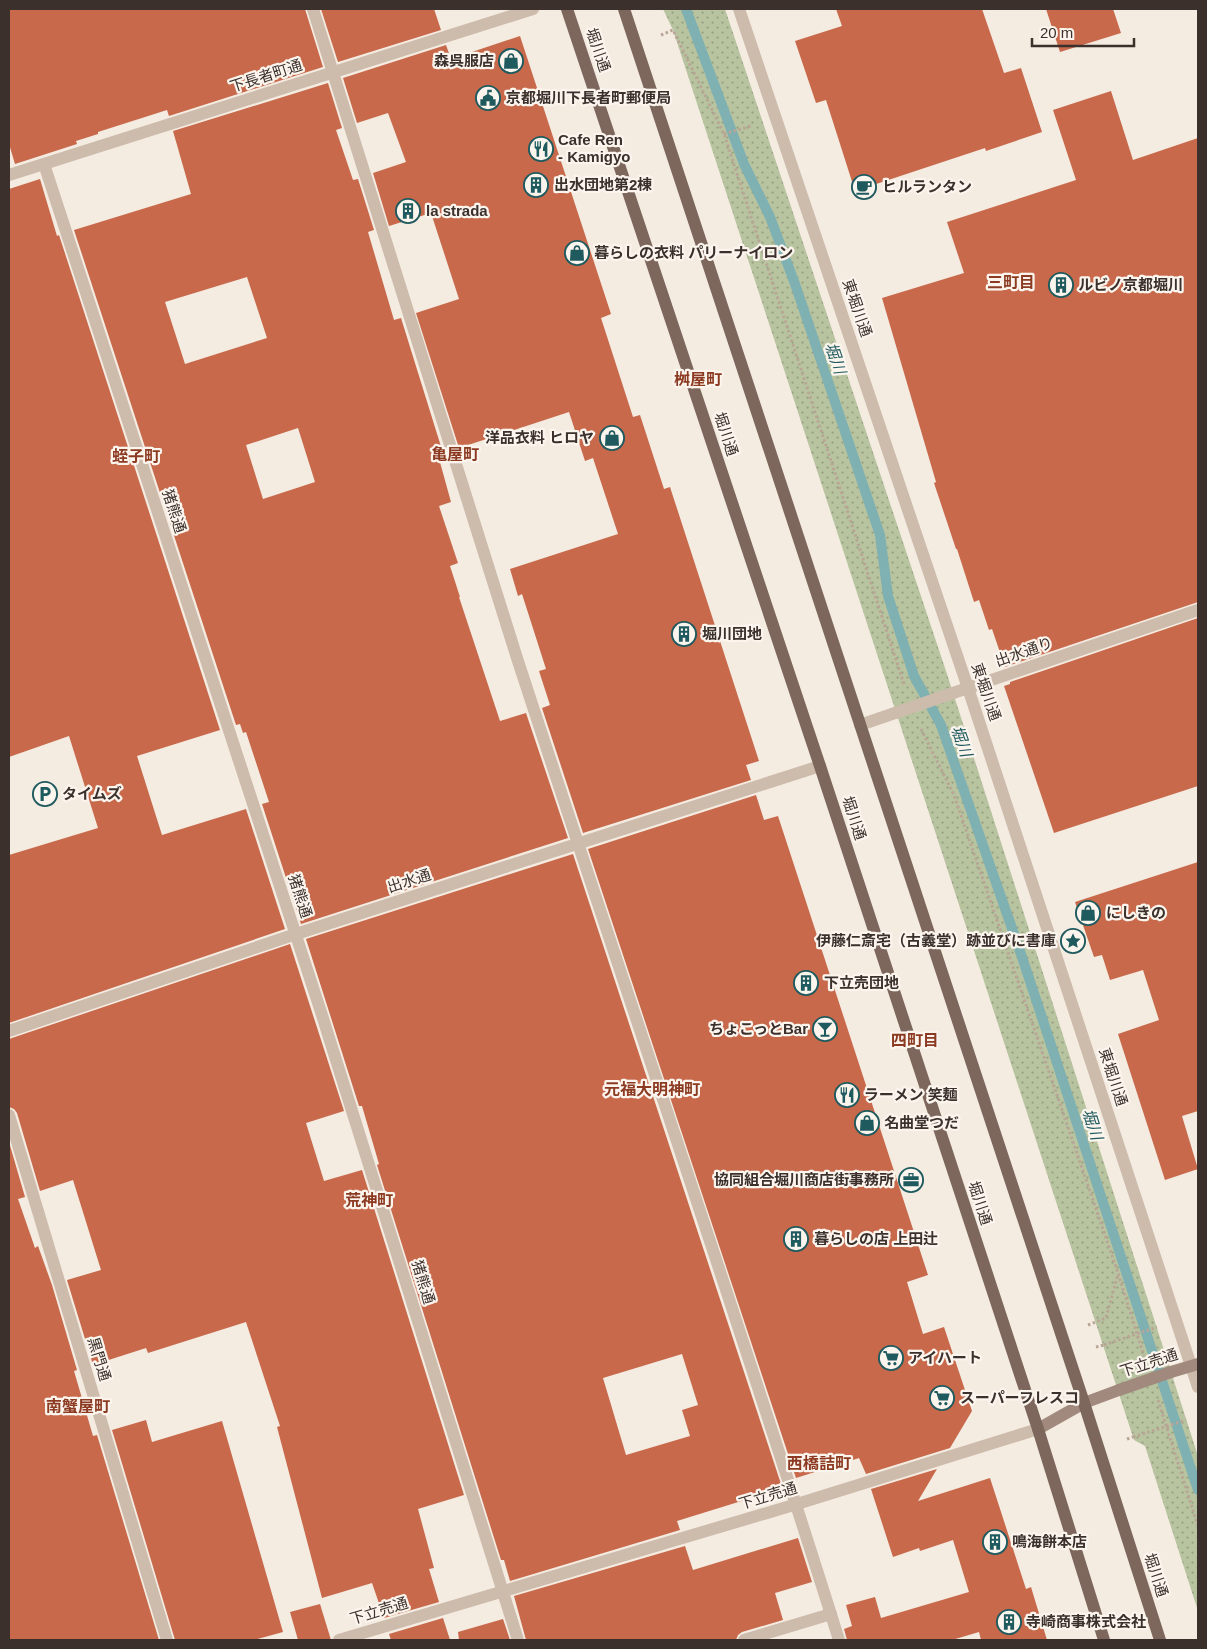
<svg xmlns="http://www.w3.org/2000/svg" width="1207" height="1649" font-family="Helvetica,'Noto Sans JP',sans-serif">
	<defs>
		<pattern id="grass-dots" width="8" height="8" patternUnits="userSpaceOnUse" patternTransform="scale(1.25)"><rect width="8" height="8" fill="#b8c4a0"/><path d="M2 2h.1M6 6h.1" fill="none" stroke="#97a083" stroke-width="1.8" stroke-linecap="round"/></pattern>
	</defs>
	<rect width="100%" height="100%" fill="#f4ebe1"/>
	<polygon fill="url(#grass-dots)" points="663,9 725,9 947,674 1198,1456 1198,1611 1145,1446 1134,1440 673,30"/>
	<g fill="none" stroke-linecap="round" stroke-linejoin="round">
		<polyline stroke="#7fb0b2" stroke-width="10" points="686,9 744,164 770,217 795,284 880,535 888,596 914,676 941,725 1022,957 1198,1490"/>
	</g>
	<g fill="#c8694b" fill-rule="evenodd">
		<polygon points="9,9 305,9 323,67 169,116 167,110 98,132 98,134 76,141 77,144 15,164 9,144"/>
		<polygon points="321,9 434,9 441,30 338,62"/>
		<polygon points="836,9 982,9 1004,73 1021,68 1042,132 986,151 985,148 855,191 826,100 816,103 795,41 842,26"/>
		<polygon points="1046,9 1113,9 1121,33 1060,52"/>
		<polygon points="520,36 611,314 601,318 633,417 640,415 664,489 670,487 759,761 746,765 751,780 583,833 542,708 550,705 539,671 546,669 522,594 518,596 510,569 618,534 593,458 585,461 569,412 459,448 416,313 459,299 431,213 389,226 373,173 406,162 388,113 357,123 343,78 446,45 451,59"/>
		<path d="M328,83L342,128L336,130L353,180L358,179L374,230L368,232L394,320L401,318L443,453L438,455L451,502L439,506L458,563L450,566L460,597H459L500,721L526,713L568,838L301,924L262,804L269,802L246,732L243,733L240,724L236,725L74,230L191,194L173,131ZM247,277L267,338L185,364L165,302ZM298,428L315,482L263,499L246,445Z"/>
		<polygon points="1111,91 1133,160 1198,138 1198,602 1005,667 992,629 989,630 979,600 974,602 957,549 956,549 934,483 936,482 882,298 964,273 947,222 1076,180 1053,110"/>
		<polygon points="40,179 57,236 59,235 220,730 137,756 162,835 246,809 285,929 9,1023 9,855 98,828 69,736 9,757 9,189"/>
		<polygon points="1198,618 1198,786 1054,833 1004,686 1010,684 1010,682"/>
		<polygon points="756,795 764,820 778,816 928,1275 907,1282 923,1334 944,1327 972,1411 950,1448 866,1474 859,1458 796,1478 588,849"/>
		<path d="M573,854L782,1487L747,1496L748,1499L677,1521L680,1530L510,1581L504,1560H501L377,1165L379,1164L362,1106H359L306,939ZM682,1354L698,1405L682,1410L690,1436L626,1455L603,1378Z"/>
		<polygon points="1198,862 1198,1111 1182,1116 1198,1169 1165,1180 1118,1034 1159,1020 1143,970 1110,980 1102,955 1094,957 1075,902"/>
		<polygon points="290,944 344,1111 306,1123 324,1181 362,1170 464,1495 418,1509 434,1568 429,1569 439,1602 384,1618 372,1583 322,1598 277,1427 280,1426 246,1322 148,1353 146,1348 93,1365 67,1280 101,1270 73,1180 40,1191 17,1113 14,1109 9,1107 9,1039"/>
		<polygon points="9,1142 25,1197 18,1199 35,1248 38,1246 52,1285 77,1370 74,1371 93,1436 97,1435 159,1640 9,1640"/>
		<polygon points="146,1420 152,1442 222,1421 283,1632 254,1640 175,1640 112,1430"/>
		<polygon points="937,1469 918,1501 990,1478 1026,1589 1031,1587 1047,1640 981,1640 979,1632 952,1640 847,1640 844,1629 852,1626 846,1605 875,1597 881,1618 969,1592 953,1540 920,1551 919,1548 893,1557 871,1489"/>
		<polygon points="798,1538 812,1582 775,1593 783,1620 742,1632 738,1635 736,1640 526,1640 514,1596 685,1546 693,1570"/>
		<polygon points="320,1604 331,1640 298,1640 290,1612"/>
		<polygon points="443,1618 450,1640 391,1640 389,1634"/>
		<polygon points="503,1619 510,1640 459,1640 458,1632"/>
	</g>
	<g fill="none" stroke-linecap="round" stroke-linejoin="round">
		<g stroke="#b9a596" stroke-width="3" stroke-dasharray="2.5 2.5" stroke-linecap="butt">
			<polyline points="661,35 673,30 724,134 904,684"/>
			<polyline points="724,134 751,126 750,124"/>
			<polyline points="921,729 954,795 1118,1273 1144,1356"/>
			<polyline points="1088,1325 1106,1318 1118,1274"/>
			<polyline points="1096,1347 1104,1345"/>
			<polyline points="1158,1400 1198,1526"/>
			<polyline points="1127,1439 1133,1437"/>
		</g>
		<g stroke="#cdbbac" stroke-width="12">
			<path d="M313,9C381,225 447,442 517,658C624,986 736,1311 839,1640"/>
			<polyline points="744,1640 831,1614"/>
		</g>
		<g stroke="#cdbbac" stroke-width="12">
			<polyline points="739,9 968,688 1198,1387"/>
			<polyline points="44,164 321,1012 518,1640"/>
			<polyline points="9,175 533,9"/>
			<polyline points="953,693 1198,610"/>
			<polyline points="860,725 895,713"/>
			<polyline points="9,1031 296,934 820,766"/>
			<polyline points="9,1115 167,1640"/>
			<polyline points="339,1640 797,1504 1038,1429"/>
		</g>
		<g stroke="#a18a7d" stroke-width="12">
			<polyline points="1171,1372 1198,1364"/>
			<polyline points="1038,1429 1084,1403 1119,1390"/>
		</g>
		<g stroke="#7d675c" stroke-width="12">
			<polyline points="567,9 820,766 1038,1429 1104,1640"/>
			<polyline points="624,9 1084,1403 1160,1640"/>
		</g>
		<g stroke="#b9a596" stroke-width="3" stroke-dasharray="2.5 2.5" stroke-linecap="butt">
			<polyline points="1104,1345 1157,1327"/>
			<polyline points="1133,1437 1186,1420"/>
		</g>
		<polyline stroke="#cdbbac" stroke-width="12" points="895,713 953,693"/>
		<polyline stroke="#a18a7d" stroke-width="12" points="1119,1390 1171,1372"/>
	</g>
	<defs>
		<symbol id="shop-ring" viewBox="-11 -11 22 22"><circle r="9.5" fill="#fbf5ee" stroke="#1f5a5e" stroke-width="1.5"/><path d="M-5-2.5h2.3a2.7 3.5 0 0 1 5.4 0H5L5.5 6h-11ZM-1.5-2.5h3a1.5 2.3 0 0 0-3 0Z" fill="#1f5a5e"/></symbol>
		<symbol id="civic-ring" viewBox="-11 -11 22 22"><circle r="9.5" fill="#fbf5ee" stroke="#1f5a5e" stroke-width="1.5"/><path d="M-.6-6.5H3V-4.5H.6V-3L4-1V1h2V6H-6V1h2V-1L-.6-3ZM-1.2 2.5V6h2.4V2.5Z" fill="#1f5a5e"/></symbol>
		<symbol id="restaurant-ring" viewBox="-11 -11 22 22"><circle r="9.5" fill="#fbf5ee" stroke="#1f5a5e" stroke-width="1.5"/><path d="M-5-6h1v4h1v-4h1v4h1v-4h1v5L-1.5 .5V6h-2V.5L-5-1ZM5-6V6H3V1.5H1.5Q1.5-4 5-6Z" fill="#1f5a5e"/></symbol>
		<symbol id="building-ring" viewBox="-11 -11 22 22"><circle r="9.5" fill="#fbf5ee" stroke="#1f5a5e" stroke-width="1.5"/><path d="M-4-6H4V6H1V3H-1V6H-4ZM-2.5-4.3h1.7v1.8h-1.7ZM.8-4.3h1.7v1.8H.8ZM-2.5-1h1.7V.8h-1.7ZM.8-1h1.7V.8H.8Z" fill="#1f5a5e"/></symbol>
		<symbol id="cafe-ring" viewBox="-11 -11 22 22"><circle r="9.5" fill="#fbf5ee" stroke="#1f5a5e" stroke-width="1.5"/><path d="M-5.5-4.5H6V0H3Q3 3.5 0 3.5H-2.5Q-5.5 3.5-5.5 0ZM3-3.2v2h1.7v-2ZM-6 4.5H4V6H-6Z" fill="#1f5a5e"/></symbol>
		<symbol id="parking-ring" viewBox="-11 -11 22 22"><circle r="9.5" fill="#fbf5ee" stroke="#1f5a5e" stroke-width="1.5"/><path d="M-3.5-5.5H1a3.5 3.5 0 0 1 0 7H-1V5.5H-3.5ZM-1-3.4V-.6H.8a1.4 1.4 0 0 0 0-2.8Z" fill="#1f5a5e"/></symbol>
		<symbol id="sight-ring" viewBox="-11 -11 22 22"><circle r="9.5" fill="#fbf5ee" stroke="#1f5a5e" stroke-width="1.5"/><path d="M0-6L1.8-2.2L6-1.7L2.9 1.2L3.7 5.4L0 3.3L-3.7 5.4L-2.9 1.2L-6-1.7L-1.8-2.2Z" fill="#1f5a5e"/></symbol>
		<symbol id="bar-ring" viewBox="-11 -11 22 22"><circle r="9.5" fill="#fbf5ee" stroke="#1f5a5e" stroke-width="1.5"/><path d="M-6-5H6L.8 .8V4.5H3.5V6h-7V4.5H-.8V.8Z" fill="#1f5a5e"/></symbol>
		<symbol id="office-ring" viewBox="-11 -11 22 22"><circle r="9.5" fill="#fbf5ee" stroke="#1f5a5e" stroke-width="1.5"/><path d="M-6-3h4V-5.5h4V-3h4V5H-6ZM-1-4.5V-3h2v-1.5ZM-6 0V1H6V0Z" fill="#1f5a5e"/></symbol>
		<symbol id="supermarket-ring" viewBox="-11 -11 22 22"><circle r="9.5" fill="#fbf5ee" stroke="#1f5a5e" stroke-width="1.5"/><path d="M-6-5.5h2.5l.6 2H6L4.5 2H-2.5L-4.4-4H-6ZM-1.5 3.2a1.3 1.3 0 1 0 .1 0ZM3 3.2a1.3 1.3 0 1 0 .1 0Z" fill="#1f5a5e"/></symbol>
	</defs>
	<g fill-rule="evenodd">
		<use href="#shop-ring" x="497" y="47" width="28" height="28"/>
		<use href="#civic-ring" x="474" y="84" width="28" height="28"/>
		<use href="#restaurant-ring" x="527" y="135" width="28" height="28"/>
		<use href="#building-ring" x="522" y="171" width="28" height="28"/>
		<use href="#cafe-ring" x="850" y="173" width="28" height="28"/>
		<use href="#building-ring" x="394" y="197" width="28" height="28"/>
		<use href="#shop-ring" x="563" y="239" width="28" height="28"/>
		<use href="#building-ring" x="1047" y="271" width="28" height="28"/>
		<use href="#shop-ring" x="598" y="424" width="28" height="28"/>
		<use href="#building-ring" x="670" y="620" width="28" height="28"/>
		<use href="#parking-ring" x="31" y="780" width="28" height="28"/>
		<use href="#shop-ring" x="1074" y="899" width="28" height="28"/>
		<use href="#sight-ring" x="1059" y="927" width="28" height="28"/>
		<use href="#building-ring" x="792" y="969" width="28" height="28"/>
		<use href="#bar-ring" x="811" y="1015" width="28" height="28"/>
		<use href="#restaurant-ring" x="833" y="1081" width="28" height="28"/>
		<use href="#shop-ring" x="853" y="1109" width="28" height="28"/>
		<use href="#office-ring" x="897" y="1166" width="28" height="28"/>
		<use href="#building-ring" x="782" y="1225" width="28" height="28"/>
		<use href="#supermarket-ring" x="877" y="1344" width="28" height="28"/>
		<use href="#supermarket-ring" x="928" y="1384" width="28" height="28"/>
		<use href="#building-ring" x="981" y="1528" width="28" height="28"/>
		<use href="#building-ring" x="995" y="1608" width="28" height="28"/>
	</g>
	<g text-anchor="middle" stroke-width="4.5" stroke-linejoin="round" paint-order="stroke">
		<g font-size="15" fill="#3b302b" stroke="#fbf5ee">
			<text transform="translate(598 50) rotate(71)" y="5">堀川通</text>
			<text transform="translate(266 76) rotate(-18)" y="5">下長者町通</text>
			<text transform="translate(857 308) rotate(71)" y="5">東堀川通</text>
			<text transform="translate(726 434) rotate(72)" y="5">堀川通</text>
			<text transform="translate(174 511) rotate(72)" y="5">猪熊通</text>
			<text transform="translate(1024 652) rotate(-19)" y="5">出水通り</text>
			<text transform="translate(986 692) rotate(71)" y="5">東堀川通</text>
			<text transform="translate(854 818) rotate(72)" y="5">堀川通</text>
			<text transform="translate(409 881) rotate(-18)" y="5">出水通</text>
			<text transform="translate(300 896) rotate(72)" y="5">猪熊通</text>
			<text transform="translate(1113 1077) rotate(72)" y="5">東堀川通</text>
			<text transform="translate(980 1203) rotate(72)" y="5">堀川通</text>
			<text transform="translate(423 1282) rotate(73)" y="5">猪熊通</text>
			<text transform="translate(99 1359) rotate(73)" y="5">黒門通</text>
			<text transform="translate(1149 1363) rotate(-18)" y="5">下立売通</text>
			<text transform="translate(768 1496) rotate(-17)" y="5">下立売通</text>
			<text transform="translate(1156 1575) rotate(72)" y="5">堀川通</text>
			<text transform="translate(379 1611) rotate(-17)" y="5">下立売通</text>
		</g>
		<g font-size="15" font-weight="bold" fill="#3b302b" stroke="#fbf5ee" text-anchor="start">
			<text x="494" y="66" text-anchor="end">森呉服店</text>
			<text x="506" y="103">京都堀川下長者町郵便局</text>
			<text x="558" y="145">Cafe Ren<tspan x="558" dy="17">- Kamigyo</tspan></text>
			<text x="554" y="190">出水団地第2棟</text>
			<text x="882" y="192">ヒルランタン</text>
			<text x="426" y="216">la strada</text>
			<text x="594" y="258">暮らしの衣料 パリーナイロン</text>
			<text x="1078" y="290">ルビノ京都堀川</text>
			<text x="594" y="443" text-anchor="end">洋品衣料 ヒロヤ</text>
			<text x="702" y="639">堀川団地</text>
			<text x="62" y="799">タイムズ</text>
			<text x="1106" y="918">にしきの</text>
			<text x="1056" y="946" text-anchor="end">伊藤仁斎宅（古義堂）跡並びに書庫</text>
			<text x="824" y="988">下立売団地</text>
			<text x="808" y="1034" text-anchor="end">ちょこっとBar</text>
			<text x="864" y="1100">ラーメン 笑麺</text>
			<text x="884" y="1128">名曲堂つだ</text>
			<text x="894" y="1185" text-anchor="end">協同組合堀川商店街事務所</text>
			<text x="814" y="1244">暮らしの店 上田辻</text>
			<text x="908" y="1363">アイハート</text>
			<text x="960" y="1403">スーパーフレスコ</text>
			<text x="1012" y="1547">鳴海餅本店</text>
			<text x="1026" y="1627">寺崎商事株式会社</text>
		</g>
		<g font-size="16" font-weight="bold" fill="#8c3b22" stroke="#fbf5ee">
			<text x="1011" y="288">三町目</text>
			<text x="698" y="385">桝屋町</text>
			<text x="455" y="460">亀屋町</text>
			<text x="136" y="462">蛭子町</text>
			<text x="915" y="1046">四町目</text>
			<text x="652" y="1095">元福大明神町</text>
			<text x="369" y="1206">荒神町</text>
			<text x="78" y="1412">南蟹屋町</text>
			<text x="819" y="1469">西橋詰町</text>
		</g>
		<g font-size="16" font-style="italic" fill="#1f5a5e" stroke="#fbf5ee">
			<text transform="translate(836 358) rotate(71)" y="6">堀川</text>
			<text transform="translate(962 741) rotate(70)" y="6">堀川</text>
			<text transform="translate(1093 1124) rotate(72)" y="6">堀川</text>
		</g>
	</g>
	<rect width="1207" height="1649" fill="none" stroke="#3b302b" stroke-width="20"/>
	<path d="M1032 38v8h102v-8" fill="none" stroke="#3b302b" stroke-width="2.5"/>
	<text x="1040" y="38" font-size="15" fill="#3b302b" stroke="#fbf5ee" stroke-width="4" paint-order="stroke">20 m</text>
</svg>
